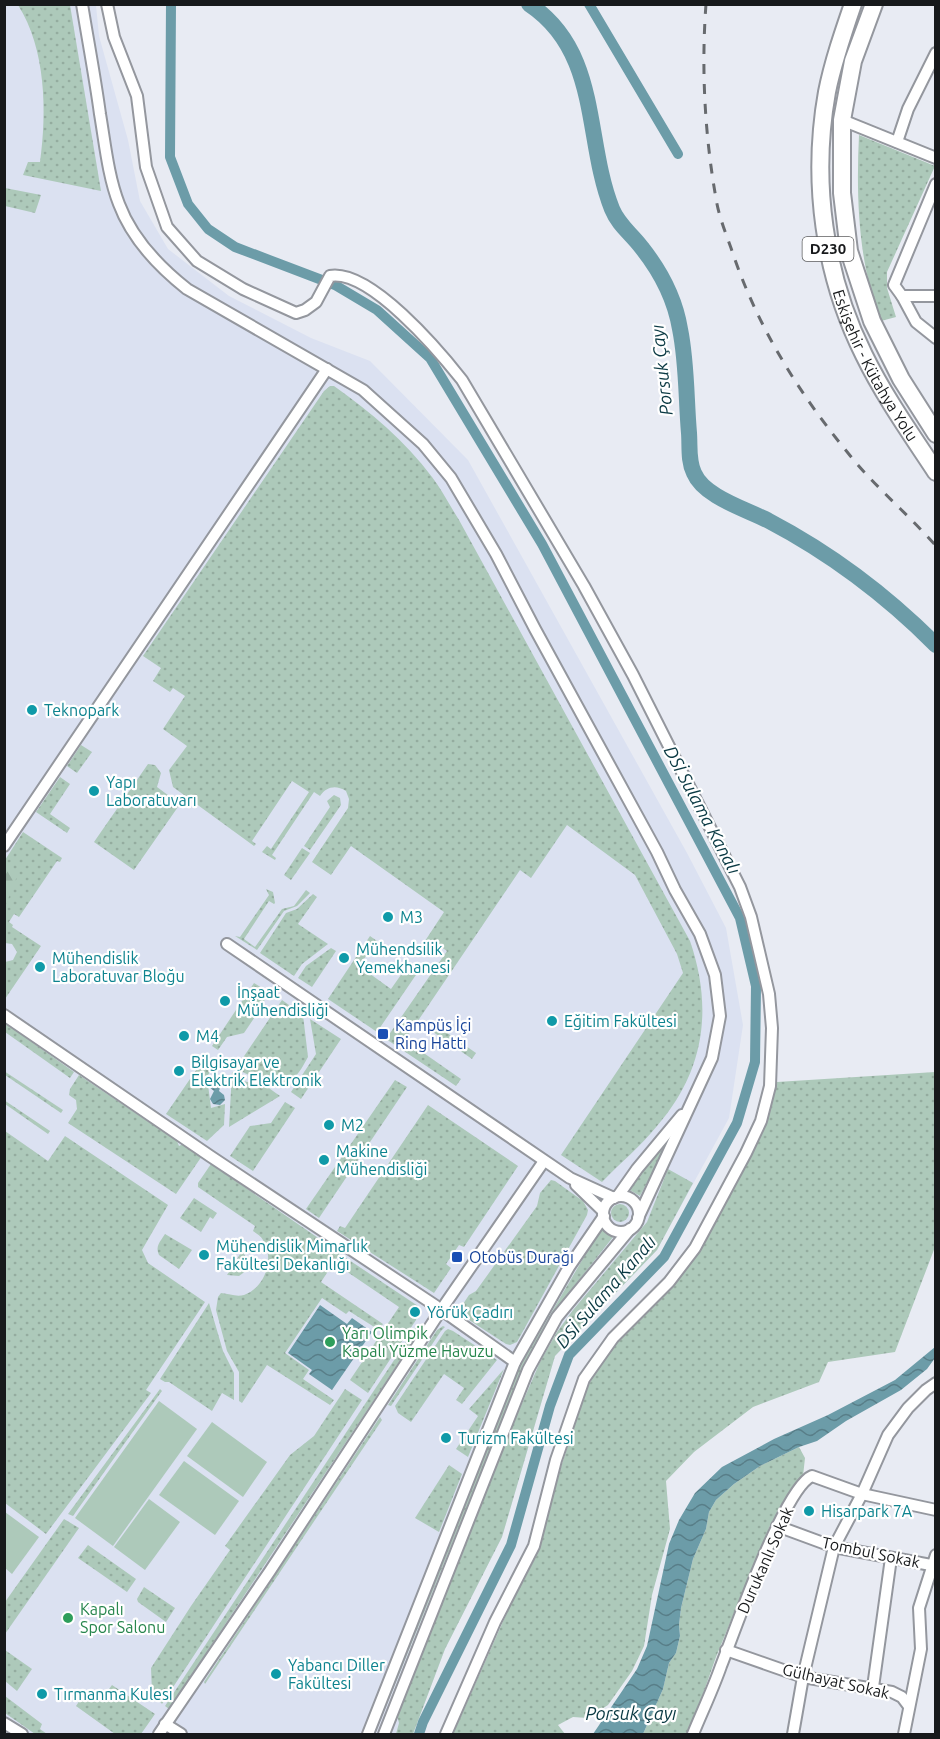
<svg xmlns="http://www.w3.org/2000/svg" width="940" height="1739" font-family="Ubuntu,sans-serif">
	<defs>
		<pattern id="grass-dots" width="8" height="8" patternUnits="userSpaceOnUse" patternTransform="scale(1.5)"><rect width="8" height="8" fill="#adc9ba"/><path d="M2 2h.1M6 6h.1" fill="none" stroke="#94ac9f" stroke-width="1.8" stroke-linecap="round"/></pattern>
		<pattern id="forest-firs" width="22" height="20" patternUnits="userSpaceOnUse" patternTransform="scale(1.5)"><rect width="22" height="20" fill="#adc9ba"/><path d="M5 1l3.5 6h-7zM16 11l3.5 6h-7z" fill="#94ac9f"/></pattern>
		<pattern id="water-waves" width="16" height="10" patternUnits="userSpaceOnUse" patternTransform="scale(1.5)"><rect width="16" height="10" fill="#6c9ca8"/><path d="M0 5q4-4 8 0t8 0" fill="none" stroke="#587e88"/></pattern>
	</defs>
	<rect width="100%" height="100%" fill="#e8ebf3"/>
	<polygon fill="#dbe1f1" points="5,5 96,5 99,36 128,140 140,201 168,249 229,296 311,338 370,361 468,460 687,853 726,928 743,1025 729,1118 657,1250 555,1356 502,1537 445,1649 413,1734 5,1734"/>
	<g fill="url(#grass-dots)">
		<path d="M18,5H70L101,191L23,175L28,162H40C47,112 46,49 18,5Z"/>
		<path d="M859,135L935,166L887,272V288L896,317L881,321C858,264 856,196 859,135Z"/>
		<polygon points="5,188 41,195 35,213 5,206"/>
		<path d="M330,386H334C371,412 405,441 432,477C442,490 450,506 459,520L690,941C713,1008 705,1071 657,1126C641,1146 620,1163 602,1182L561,1155L683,973L677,954L635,875L567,825L531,878L520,870L405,1040L461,1079L456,1086L386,1039L447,951L431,940L425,941L444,912L351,846L331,875L312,862L348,808L349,799L346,791C336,785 327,786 320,796L314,792L272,855L276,858L275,860L262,852L267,846L271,849L309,792L292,781L252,841L256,844L254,846L173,787L169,770L187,746L163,729L185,696L173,688L170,692L153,681L161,668L143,656L324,391Z"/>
		<polygon points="81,745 92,752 77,773 67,766"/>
		<polygon points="148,764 155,765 161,773 157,787 180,804 134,870 94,842"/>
		<polygon points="60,777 70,784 50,814 70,828 67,833 36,812"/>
		<polygon points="334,795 340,798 341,805 310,850 304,846 330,807 327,801"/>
		<polygon points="23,832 62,858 60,862 57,861 19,917 14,914 9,922 13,925 12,927 41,946 5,999 5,962 13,960 17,952 12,944 5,943 5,860"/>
		<polygon points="302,848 310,853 291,880 284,875"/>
		<polygon points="266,889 273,892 275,903 274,904 269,901 244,939 255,947 282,909 294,906 306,890 310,893 297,906 284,911 257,950 235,936 240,937 269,895"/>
		<polygon points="313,894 317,897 298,924 328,944 302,964 294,976 260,953 286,913 297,909"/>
		<polygon points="370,936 377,941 359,966 391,989 410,962 420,969 377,1032 328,999"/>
		<polygon points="331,948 336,951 312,987 298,978 306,966"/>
		<polygon points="254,983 267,991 263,1005 244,1033 227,1037 218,1050 212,1046"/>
		<path d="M282,1000L303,1015L308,1057C304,1064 299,1075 291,1080C279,1089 248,1076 236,1068Z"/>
		<polygon points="310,1019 341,1039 301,1099 291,1092 316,1054"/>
		<polygon points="430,1021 476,1053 472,1059 426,1027"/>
		<polygon points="5,1023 74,1072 70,1078 5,1032"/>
		<polygon points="203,1060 213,1067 207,1077 211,1108 225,1104 224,1125 207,1141 166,1114"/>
		<polygon points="4,1071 63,1110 61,1113 5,1075"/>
		<polygon points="232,1072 243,1081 266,1086 280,1096 229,1127"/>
		<polygon points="935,1072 935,1247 895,1352 828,1362 819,1382 753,1407 694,1452 666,1481 670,1529 652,1595 644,1646 632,1671 608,1705 588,1718 573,1717 558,1725 565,1734 453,1734 509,1608 538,1553 560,1470 586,1391 597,1368 617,1343 679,1277 770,1108 777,1082"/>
		<polygon points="79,1075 177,1141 179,1146 183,1144 202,1156 176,1194 68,1123 77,1109 76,1100 69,1095 70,1089"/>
		<polygon points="395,1080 407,1087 319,1218 306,1209"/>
		<polygon points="4,1100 50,1131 48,1134 5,1104"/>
		<polygon points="285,1102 295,1108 253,1171 230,1156 250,1126 271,1123"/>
		<polygon points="428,1105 518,1166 464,1247 459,1245 446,1264 451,1268 434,1293 337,1231 340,1226 345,1228"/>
		<polygon points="5,1131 48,1161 65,1136 168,1205 142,1250 148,1263 205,1302 146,1390 151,1393 46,1534 5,1503"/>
		<polygon points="670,1139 640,1196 628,1189"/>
		<path d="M211,1164L340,1253L321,1282L383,1324L379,1330L349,1311L346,1314L322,1298L285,1353L309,1370L303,1379L334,1400L330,1405L267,1365L242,1403L239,1401V1372L227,1351L216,1310L218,1297L221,1293C230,1294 236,1297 244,1295C265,1288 275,1258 263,1240C261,1236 256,1233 253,1231L255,1226L198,1187V1183Z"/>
		<polygon points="668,1169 693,1183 657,1250 555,1356 502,1537 445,1649 413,1734 396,1734 399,1723 397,1715 511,1429 540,1362 557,1332 573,1310 647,1222"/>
		<polygon points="551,1180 555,1181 583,1201 588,1210 587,1215 517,1342 510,1345 506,1344 463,1316 459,1310 469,1295 476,1291 537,1206 540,1193"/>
		<polygon points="194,1198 217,1213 213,1219 210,1217 201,1232 180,1218"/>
		<circle cx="620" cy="1213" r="9"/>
		<polygon points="601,1228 613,1237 553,1313 523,1368 375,1734 372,1734 520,1366"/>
		<path d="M165,1234L192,1250L179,1269L159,1255C155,1246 160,1242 165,1234Z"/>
		<polygon points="242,1251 248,1260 247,1270 239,1276 227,1275"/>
		<polygon points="346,1258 418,1306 416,1320 368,1393 350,1380 399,1307 340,1267"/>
		<polygon points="209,1303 223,1351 234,1373 234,1400 222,1393 212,1411 169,1382 165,1382 160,1379"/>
		<polygon points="418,1324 423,1326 169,1709 165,1706"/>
		<polygon points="443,1326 445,1327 441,1331 391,1406 388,1405 437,1330"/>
		<polygon points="448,1329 453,1331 497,1360 462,1404 456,1400 464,1388 444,1374 411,1422 398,1413 395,1406 445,1331"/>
		<polygon points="504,1369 468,1457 456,1449 478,1416 469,1409"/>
		<polygon points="160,1389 162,1391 159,1395 73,1516 68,1514"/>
		<polygon points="345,1389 362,1400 162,1704 152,1692 151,1668 191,1606 230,1550 225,1546 290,1455 314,1436"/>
		<polygon points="380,1417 382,1420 205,1684 204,1682"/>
		<polygon points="799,1447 805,1458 803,1476 771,1523 716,1657 689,1734 643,1734 663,1689 669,1663 676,1653 680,1636 679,1625 681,1608 693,1559 706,1529 709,1512 716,1500 734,1484 760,1466"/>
		<polygon points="449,1465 462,1474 439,1532 415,1518"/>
		<polygon points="64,1519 79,1528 5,1634 5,1602"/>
		<polygon points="88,1545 136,1579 127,1592 78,1558"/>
		<polygon points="144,1587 175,1608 166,1622 138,1602 137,1599"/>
		<polygon points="5,1650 32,1669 17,1691 5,1681"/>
		<polygon points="112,1685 155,1714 141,1734 115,1734 76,1706 84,1694 92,1698 99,1689 106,1693"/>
		<polygon points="5,1696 42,1724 40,1729 47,1734 35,1734 5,1713"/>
	</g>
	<polygon fill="url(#forest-firs)" points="11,868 16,871 16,879 5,907 5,873"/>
	<g fill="#adc9ba">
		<polygon points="159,1401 197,1429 113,1546 75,1518"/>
		<polygon points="212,1422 267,1462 243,1497 187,1456"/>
		<polygon points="184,1461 239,1501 215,1535 159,1495"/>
		<polygon points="149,1499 180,1522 145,1570 114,1547"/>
		<polygon points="5,1512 39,1537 12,1574 5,1568"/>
	</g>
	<g fill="url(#water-waves)">
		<polygon points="212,1077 220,1078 222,1082 219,1091 224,1095 225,1100 220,1105 213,1104 210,1099 214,1091 209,1087 208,1083"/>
		<polygon points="320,1305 347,1324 352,1318 372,1332 332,1390 309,1374 312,1370 288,1353"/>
		<polygon points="935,1347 935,1358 927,1369 901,1390 846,1421 817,1441 799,1447 760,1466 734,1484 716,1500 709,1512 706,1529 693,1559 681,1608 679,1625 680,1636 676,1653 669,1663 663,1689 643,1734 593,1734 637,1669 647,1646 669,1544 679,1520 695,1493 722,1467 774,1439 828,1415 895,1380"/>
	</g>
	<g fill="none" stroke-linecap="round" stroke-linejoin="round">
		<g stroke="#6c9ca8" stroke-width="10">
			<polyline points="171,4 170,157 188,204 208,229 235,247 335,285 377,310 430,358 542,544 740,918 756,986 755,1062 737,1123 664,1257 569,1355 550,1406 511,1545 423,1722 419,1734"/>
			<polyline points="589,4 678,154"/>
		</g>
		<path stroke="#6c9ca8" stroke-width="16" d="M529,4C601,52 584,139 612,209C619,226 631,233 642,248C661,272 675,299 680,329C687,363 686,399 689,433C690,446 688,461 694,473C704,497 746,509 769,521C830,553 887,596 936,645"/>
		<defs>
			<g id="minor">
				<path d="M82,4C88,41 95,77 100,114C105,143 108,176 119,204C132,239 158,266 187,289L363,390L423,444L451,478L496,554L535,629L657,852L675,890L700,934L715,975L720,1016L712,1058L638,1218"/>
				<path d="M107,4L114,37L137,96L146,167L167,227L197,261L243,289L296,313L305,310L316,302L330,276C370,269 439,351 462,380L584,586L633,675L740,887L751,917L769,994L772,1028L770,1086L761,1121L746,1153L695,1248L669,1282L613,1338L584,1379L556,1460L534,1546L495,1622L446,1734"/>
				<polyline points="842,120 936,158"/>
				<polyline points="897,142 908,109 936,53"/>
				<polyline points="936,184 894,285 902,296 936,296"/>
				<polyline points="902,296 916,322 936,338"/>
				<polyline points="4,846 327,369"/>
				<polyline points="227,944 570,1178 614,1198"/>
				<polyline points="4,1015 210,1156 436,1306 515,1362"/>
				<polyline points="576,1185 603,1211"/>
				<polyline points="618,1196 637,1169 682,1115"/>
				<circle cx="621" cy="1214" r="18"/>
				<polyline points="777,1526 834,1547 931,1565"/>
				<polyline points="726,1650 803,1677 892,1692 902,1697 908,1705"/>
				<polyline points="873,1687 891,1558"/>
				<polyline points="4,1723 22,1734"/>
				<polyline points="165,1724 181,1734"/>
				<polyline points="159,1734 270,1571 441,1310 544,1161"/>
				<polyline points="368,1734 515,1362 569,1267 604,1216"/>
				<polyline points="384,1734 528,1370 557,1317 630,1229"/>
				<path d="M693,1734C702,1712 713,1689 721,1666C734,1633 784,1488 812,1476L862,1494L936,1510"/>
				<polyline points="793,1734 803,1677 834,1547 862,1494 888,1435 908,1408 926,1390 936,1383"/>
				<polyline points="904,1734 921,1649 919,1608 936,1555"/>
			</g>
			<g id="highway">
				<path id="s1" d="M853,4C843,33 833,62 827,92C811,181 824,275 864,355C884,396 911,434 936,472"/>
				<polyline points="874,4 853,61 842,120 842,193 849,251 872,321 901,379 936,434"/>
			</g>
		</defs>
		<use href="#minor" stroke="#94979e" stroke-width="14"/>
		<use href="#highway" stroke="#94979e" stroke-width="20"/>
		<use href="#minor" stroke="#fff" stroke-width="10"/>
		<use href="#highway" stroke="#fff" stroke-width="16"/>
		<path stroke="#676a6e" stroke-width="3" stroke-dasharray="10 10" stroke-linecap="butt" d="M706,4C701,71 705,139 717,204C720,219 726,234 731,248C756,324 797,391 848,453C874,486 908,514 936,546"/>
	</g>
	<g fill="#0f9aa8" stroke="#fff" stroke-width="2">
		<circle cx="32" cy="710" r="6"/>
		<circle cx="94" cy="791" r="6"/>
		<circle cx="388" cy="917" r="6"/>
		<circle cx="344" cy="958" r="6"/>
		<circle cx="40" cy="967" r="6"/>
		<circle cx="225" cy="1001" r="6"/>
		<circle cx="552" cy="1021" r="6"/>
		<circle cx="184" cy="1036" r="6"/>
		<circle cx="179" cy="1071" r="6"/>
		<circle cx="329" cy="1125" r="6"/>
		<circle cx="324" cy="1160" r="6"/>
		<circle cx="204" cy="1255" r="6"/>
		<circle cx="415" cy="1312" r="6"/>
		<circle cx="446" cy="1438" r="6"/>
		<circle cx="809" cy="1511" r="6"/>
		<circle cx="276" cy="1674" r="6"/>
		<circle cx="42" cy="1694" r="6"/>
	</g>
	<g fill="#1a4fb4" stroke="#fff" stroke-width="2">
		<rect x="377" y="1028" width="12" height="12" rx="3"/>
		<rect x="451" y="1251" width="12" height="12" rx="3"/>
	</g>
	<g fill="#2e9e5b" stroke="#fff" stroke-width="2">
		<circle cx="330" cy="1342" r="6"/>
		<circle cx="68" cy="1618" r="6"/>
	</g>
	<g text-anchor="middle" stroke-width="4.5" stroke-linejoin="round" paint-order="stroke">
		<rect fill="#fff" stroke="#5d5e5f" stroke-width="1.5" x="802.5" y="237" width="51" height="24" rx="4.5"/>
		<g font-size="15" font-weight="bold" fill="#17191b">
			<text x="828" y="254">D230</text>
		</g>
		<g font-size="16" fill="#17191b" stroke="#fff">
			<text dy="6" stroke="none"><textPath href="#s1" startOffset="376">Eskişehir - Kütahya Yolu</textPath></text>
			<text transform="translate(871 1552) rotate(12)" y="6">Tombul Sokak</text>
			<text transform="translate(765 1560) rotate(-66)" y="6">Durukanlı Sokak</text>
			<text transform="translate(836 1681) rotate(13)" y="6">Gülhayat Sokak</text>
		</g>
		<g font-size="16" fill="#0d838f" stroke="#fff" text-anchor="start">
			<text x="44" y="716">Teknopark</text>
			<text x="106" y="788">Yapı<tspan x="106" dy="18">Laboratuvarı</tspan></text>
			<text x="400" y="923">M3</text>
			<text x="356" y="955">Mühendsilik<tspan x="356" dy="18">Yemekhanesi</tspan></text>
			<text x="52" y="964">Mühendislik<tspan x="52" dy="18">Laboratuvar Bloğu</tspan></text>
			<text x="237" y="998">İnşaat<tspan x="237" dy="18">Mühendisliği</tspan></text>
			<text x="564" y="1027">Eğitim Fakültesi</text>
			<text x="196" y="1042">M4</text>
			<text x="191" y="1068">Bilgisayar ve<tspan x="191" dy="18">Elektrik Elektronik</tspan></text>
			<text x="341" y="1131">M2</text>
			<text x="336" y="1157">Makine<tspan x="336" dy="18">Mühendisliği</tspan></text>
			<text x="216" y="1252">Mühendislik Mimarlık<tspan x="216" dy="18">Fakültesi Dekanlığı</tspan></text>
			<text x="427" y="1318">Yörük Çadırı</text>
			<text x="458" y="1444">Turizm Fakültesi</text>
			<text x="821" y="1517">Hisarpark 7A</text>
			<text x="288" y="1671">Yabancı Diller<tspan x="288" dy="18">Fakültesi</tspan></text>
			<text x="54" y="1700">Tırmanma Kulesi</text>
		</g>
		<g font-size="16" fill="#164399" stroke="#fff" text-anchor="start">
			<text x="395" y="1031">Kampüs İçi<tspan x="395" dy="18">Ring Hattı</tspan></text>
			<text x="469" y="1263">Otobüs Durağı</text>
		</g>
		<g font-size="16" fill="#27864d" stroke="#fff" text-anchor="start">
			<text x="342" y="1339">Yarı Olimpik<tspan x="342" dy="18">Kapalı Yüzme Havuzu</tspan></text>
			<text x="80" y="1615">Kapalı<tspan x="80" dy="18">Spor Salonu</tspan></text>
		</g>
		<g font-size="18" font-style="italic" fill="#0a3943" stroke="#fff">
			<text transform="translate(662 370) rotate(-96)" y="6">Porsuk Çayı</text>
			<text transform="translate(702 810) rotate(62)" y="6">DSİ Sulama Kanalı</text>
			<text transform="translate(606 1292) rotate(-49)" y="6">DSİ Sulama Kanalı</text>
			<text x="631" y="1720">Porsuk Çayı</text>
		</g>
	</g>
	<rect width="940" height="1739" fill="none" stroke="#17191b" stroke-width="12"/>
</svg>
